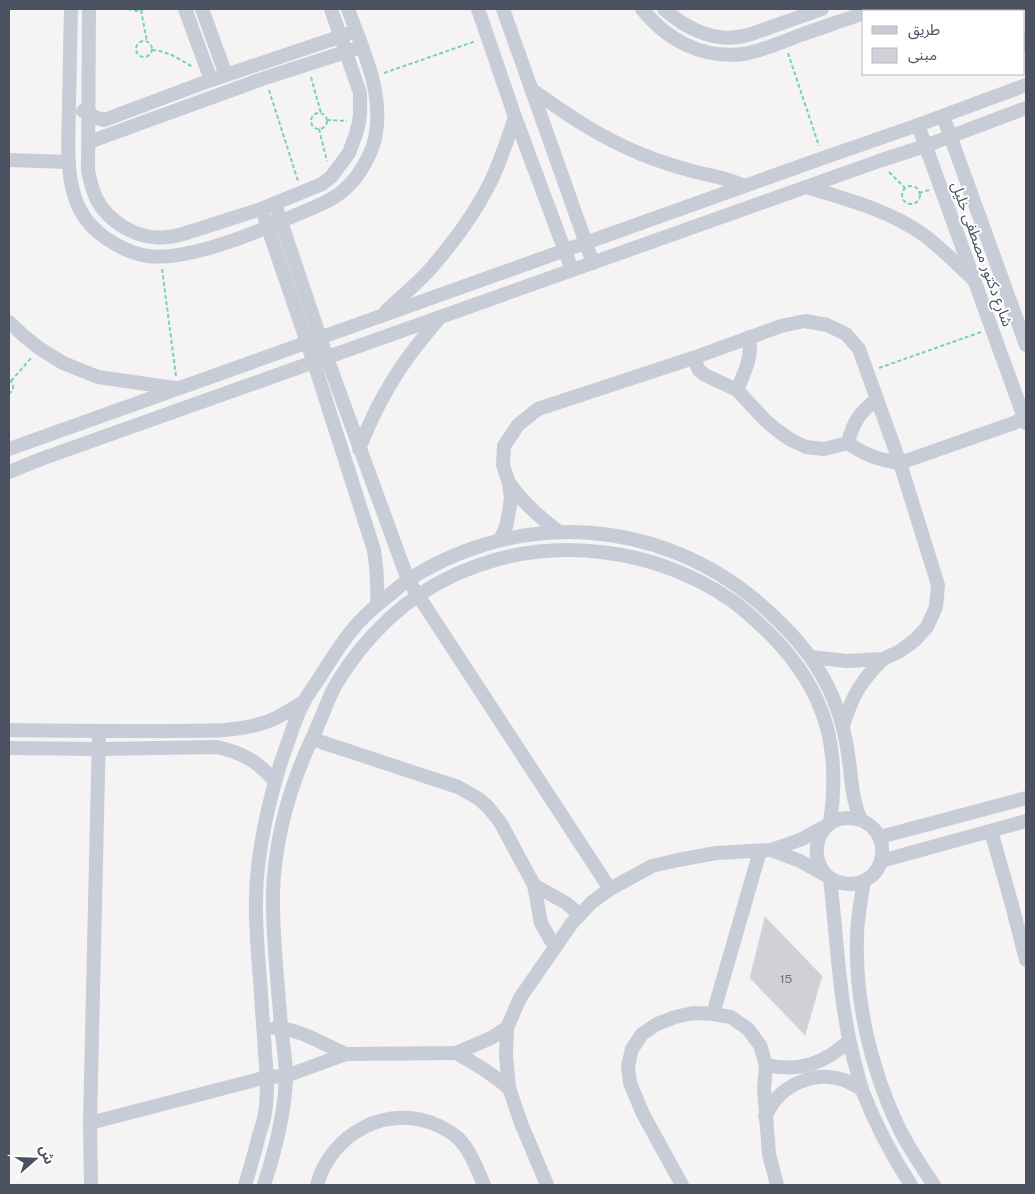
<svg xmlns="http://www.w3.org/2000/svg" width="1035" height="1194" font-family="'Public Sans','Noto Sans Arabic',sans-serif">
	<rect width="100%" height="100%" fill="#f5f3f3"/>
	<polygon fill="#cfd1d7" stroke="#d7d8de" points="765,917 822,976 805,1035 750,978"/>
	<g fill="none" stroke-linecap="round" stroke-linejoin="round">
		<g stroke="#79d1b6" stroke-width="2" stroke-dasharray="4 2.5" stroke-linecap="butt">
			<polyline points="128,9 136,11 144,9"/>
			<polyline points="141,10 147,42"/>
			<circle cx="144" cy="49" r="8"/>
			<path d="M152,50C168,51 179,59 193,67"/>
			<polyline points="788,53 819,146"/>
			<polyline points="384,73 476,41"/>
			<polyline points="311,77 321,113"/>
			<polyline points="269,90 298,181"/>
			<circle cx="319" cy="121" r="8"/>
			<polyline points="327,120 347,121"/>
			<polyline points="319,129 327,161"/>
			<polyline points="889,172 905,188"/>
			<circle cx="911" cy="195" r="9"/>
			<polyline points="919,193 929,190"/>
			<polyline points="162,269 176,376"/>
			<polyline points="879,368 981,332"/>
			<path d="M9,380C15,384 14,390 9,394"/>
			<polyline points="11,381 31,358"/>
		</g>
		<g stroke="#c7ccd7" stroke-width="14">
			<path d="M71,9C70,40 70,72 69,103C69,137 64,176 79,208C85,220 95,231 107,239C119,247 133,254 148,256C186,261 254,234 289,218C307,210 332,202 346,188C360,176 374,150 376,133C383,90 362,48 348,9"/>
			<path d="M89,9L88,171C90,180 92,189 96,198C108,222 139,241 167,237C172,237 178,235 183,234L261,209L322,184L331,177L349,153L356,134L359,122L360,114V93L331,9"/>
			<polyline points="185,9 211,80"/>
			<polyline points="202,9 226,75"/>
			<polyline points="478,9 515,117 572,270"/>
			<polyline points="503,9 593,263"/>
			<path d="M642,9C667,40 702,59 743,54C762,51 780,43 798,36C820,28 842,21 864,13"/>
			<path d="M664,9C683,26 710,41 737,37C749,36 760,31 771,27C788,21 805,15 822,9"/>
			<polyline points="1012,9 1013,11"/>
			<polyline points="1024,39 1026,46"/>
			<path d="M531,89C566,114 601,138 641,154C658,161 677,167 696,172C712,176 729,178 744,186"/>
			<polyline points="83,111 88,111 94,117 104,120 211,80 348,34"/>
			<polyline points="943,116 1026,345"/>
			<polyline points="918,125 1026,423"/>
			<polyline points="89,142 265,78 355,49"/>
			<polyline points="9,160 69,162"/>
			<path d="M806,187C846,199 889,210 924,235C941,248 957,264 973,279"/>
			<polyline points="275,204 327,358 408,580 610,889"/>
			<path d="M265,219L314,363L374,550C377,569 378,586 377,605"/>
			<path d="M386,311C402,296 419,282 433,266C455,240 476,212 491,181C501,160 508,138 515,117"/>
			<polyline points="9,322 24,336 39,348 63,363 98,377 175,388"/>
			<path d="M693,358L699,370L705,375L737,390L765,420L778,431L791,440L806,447L824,449L848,443C865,455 879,460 900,463L1025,419"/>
			<path d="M737,390C744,373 753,357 749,337"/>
			<path d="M848,443C853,422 860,412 877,399"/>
			<polyline points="9,449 823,158 918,125 1026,85"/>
			<path d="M359,449C367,429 375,410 386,392C400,366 418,343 438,320"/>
			<polyline points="9,472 41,459 879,161 925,146 1026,108"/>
			<path d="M510,484C524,504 540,517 559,532"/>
			<polyline points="500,540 506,527 509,512 511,498 509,483 503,465 504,446 518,425 538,409 693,358 781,326 805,321 827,325 846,334 859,349 900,463 938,585 936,607 927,627 915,640 900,651 883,659 847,661 811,657"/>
			<path d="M843,726C852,696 861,681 883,659"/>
			<path d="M9,730C62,731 115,731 169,731C200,730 233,733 263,723C278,719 290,710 303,702"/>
			<polyline points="312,739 458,787 479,799 488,807 500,822 534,885 541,923 550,939 556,946"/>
			<path d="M9,748L99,749L217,747C243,753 257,761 275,781"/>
			<polyline points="991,831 1012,905 1026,960"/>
			<polyline points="880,837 1026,798"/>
			<polyline points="771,850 800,861 825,875"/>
			<polyline points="881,861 1026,821"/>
			<path d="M830,878C837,938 839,1002 854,1060C857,1070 859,1081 862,1090C875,1123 892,1156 911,1185"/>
			<path d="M864,881C861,900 857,918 857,938C855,1001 871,1069 898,1126C908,1147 921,1166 934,1185"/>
			<polyline points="534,885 566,903 580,915"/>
			<polyline points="713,1014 760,851"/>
			<path d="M275,1028C301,1029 323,1044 346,1054"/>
			<path d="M456,1053C475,1063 492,1074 509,1088"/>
			<path d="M766,1065C801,1072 823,1064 849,1041"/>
			<path d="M765,1116C769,1110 772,1104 776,1099C793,1080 820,1072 844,1080C850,1082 856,1086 862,1089"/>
			<polyline points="90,1123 267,1077 286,1076 346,1054 456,1053 491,1038 507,1028"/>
			<polyline points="91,1185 90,1123 99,731"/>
			<path d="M245,1185C250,1169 255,1152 259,1135C261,1128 264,1121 265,1113C268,1094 267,1073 265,1054C264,1034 262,1014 261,994C259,962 255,929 256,897C257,851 267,808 280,765C285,750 290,736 295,722C298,716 300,708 304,702C308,693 315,685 320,677C332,658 344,638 359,622C369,611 381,602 393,592C399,587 404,582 411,578C522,509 659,518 759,603C781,622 803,644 818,669C836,697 845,728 849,761C851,773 851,785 854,798C855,802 858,815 861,819C864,823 870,824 873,828C887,842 885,869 867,879C858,885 848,885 838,882C809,872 810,828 839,819C847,817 854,818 861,820"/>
			<path d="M264,1185C275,1151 285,1113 286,1077C286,1060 283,1044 281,1027C278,982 272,937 273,892C275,836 291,782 315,732C321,719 326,705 332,692C339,678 349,664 359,651C396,605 439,576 495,560C566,540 646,551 710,587C718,591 724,596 731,600C746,611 760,624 773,637C826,692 841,748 830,823"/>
			<path d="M317,1185C331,1133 389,1102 439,1126C445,1129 452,1133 458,1138C471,1151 477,1169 484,1185"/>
			<polyline points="547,1185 521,1123 509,1088 506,1055 507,1028 520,998 572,923 592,902 610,889 652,866 678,860 716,853 771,850 802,839 826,826"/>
			<polyline points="682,1185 643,1114 630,1083 628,1066 632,1049 642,1034 657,1024 675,1017 693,1013 713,1014 731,1017 748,1029 760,1045 766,1065 764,1089 769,1154 777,1185"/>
		</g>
	</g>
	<g text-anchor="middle" stroke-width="4" stroke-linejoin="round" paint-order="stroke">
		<g font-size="12" fill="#6b727e">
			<text x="786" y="983">15</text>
		</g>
		<g font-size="15" fill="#4a5261" stroke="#fff">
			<text transform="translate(982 254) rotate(70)" y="5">شارع دكتور مصطفى خليل</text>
		</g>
	</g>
	<rect width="1035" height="1194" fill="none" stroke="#4a5261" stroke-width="20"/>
	<rect x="862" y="10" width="162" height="65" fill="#ffffff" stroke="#b7bac0"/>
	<rect x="872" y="26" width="25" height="8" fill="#c7ccd7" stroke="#b7bac0"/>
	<text x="908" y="35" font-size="15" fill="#4a5261">طريق</text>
	<rect x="872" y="48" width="25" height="15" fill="#cfd1d7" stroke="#b7bac0"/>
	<text x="908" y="60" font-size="15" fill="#4a5261">مبنى</text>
	<g transform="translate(35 1159) rotate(70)" stroke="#ffffff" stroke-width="4" paint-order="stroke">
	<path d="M0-4L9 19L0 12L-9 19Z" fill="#4a5261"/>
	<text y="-8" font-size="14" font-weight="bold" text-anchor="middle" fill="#4a5261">ش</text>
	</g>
</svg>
